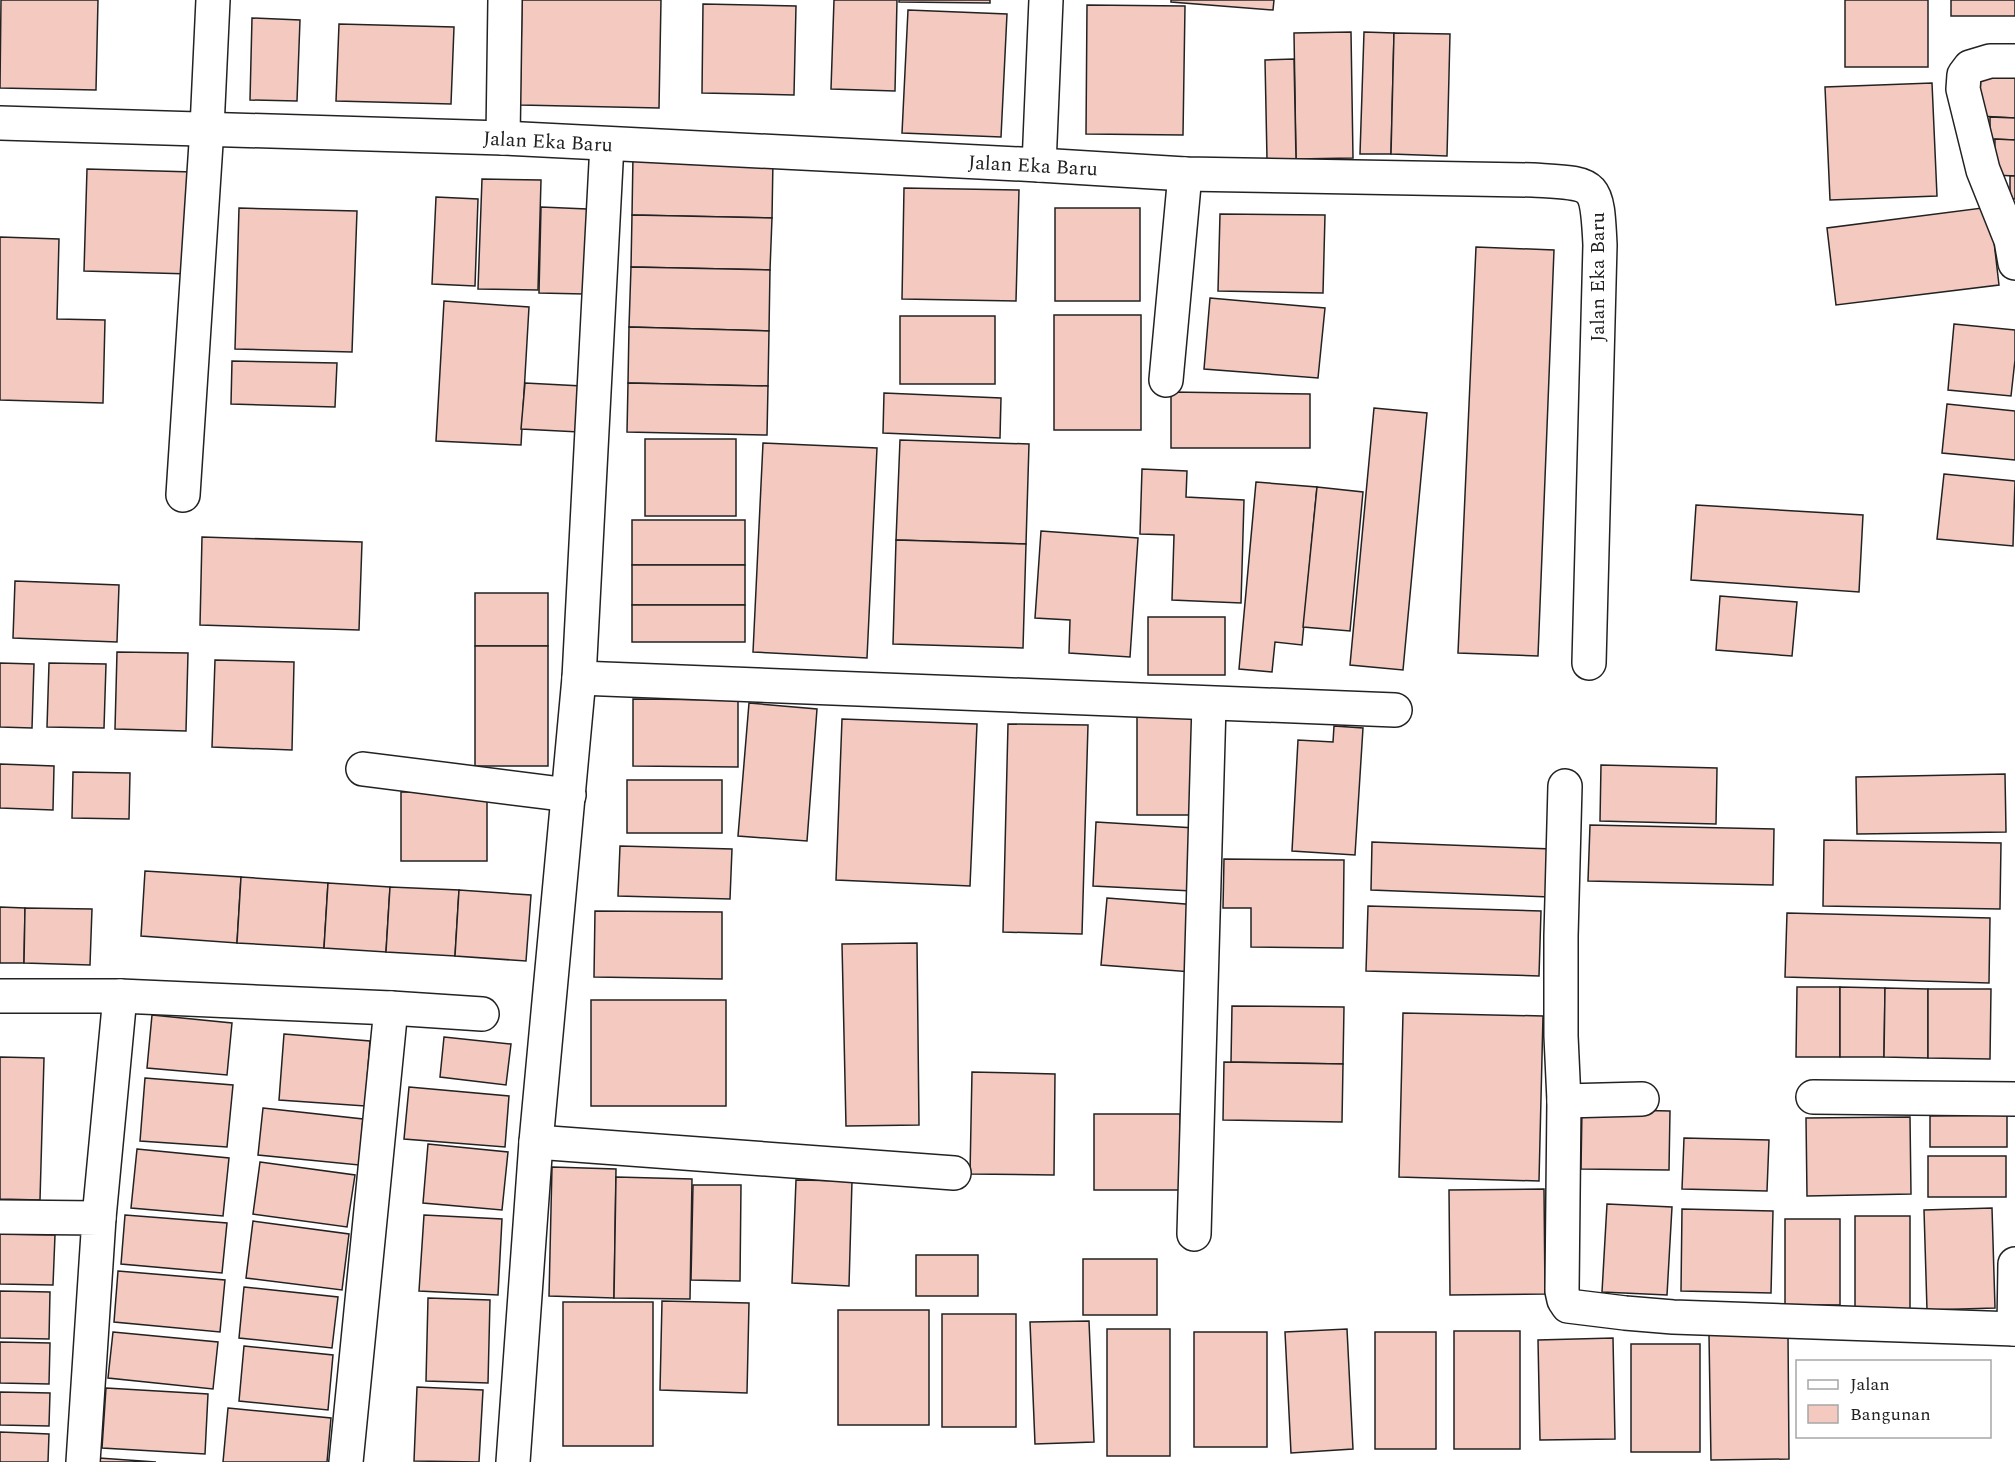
<svg xmlns="http://www.w3.org/2000/svg" width="2015" height="1462" font-family="Spectral,serif">
	<rect width="100%" height="100%" fill="#fff"/>
	<g fill="#f3c9c0" stroke="#222" stroke-width="1.5">
		<polygon points="1,0 98,0 96,90 0,88"/>
		<polygon points="522,0 661,0 659,108 520,105"/>
		<polygon points="834,0 897,0 895,91 831,89"/>
		<polygon points="899,0 990,0 990,3 899,2"/>
		<polygon points="1171,0 1274,0 1273,10 1171,2"/>
		<rect x="1845" y="0" width="83" height="67"/>
		<rect x="1951" y="0" width="64" height="16"/>
		<polygon points="703,4 796,6 794,95 702,93"/>
		<polygon points="1087,5 1185,6 1183,135 1086,134"/>
		<polygon points="908,10 1007,14 1001,137 902,133"/>
		<polygon points="252,18 300,20 297,101 250,100"/>
		<polygon points="339,24 454,27 451,104 336,101"/>
		<polygon points="1351,32 1353,158 1296,159 1294,33"/>
		<polygon points="1364,32 1394,33 1391,154 1360,154"/>
		<polygon points="1394,33 1450,34 1447,156 1391,154"/>
		<polygon points="1294,59 1296,159 1267,159 1265,60"/>
		<polygon points="1981,73 2015,74 2015,118 1979,116"/>
		<polygon points="1932,83 1937,196 1830,200 1825,87"/>
		<polygon points="1990,117 2015,118 2015,140 1990,139"/>
		<polygon points="1995,139 2015,140 2015,176 1994,175"/>
		<polygon points="633,156 773,159 772,218 632,215"/>
		<polygon points="87,169 193,172 190,274 84,271"/>
		<rect x="2010" y="176" width="5" height="23"/>
		<polygon points="482,179 541,180 538,290 478,289"/>
		<polygon points="904,188 1019,190 1016,301 902,299"/>
		<polygon points="436,197 478,199 475,286 432,284"/>
		<polygon points="541,207 587,209 584,294 539,293"/>
		<polygon points="1990,207 1999,285 1836,305 1827,228"/>
		<polygon points="239,208 357,211 352,352 235,349"/>
		<rect x="1055" y="208" width="85" height="93"/>
		<polygon points="1220,214 1325,215 1323,293 1218,291"/>
		<polygon points="632,215 772,218 770,270 631,267"/>
		<polygon points="0,237 59,239 57,319 105,320 103,403 0,400"/>
		<polygon points="1476,247 1554,250 1538,656 1458,653"/>
		<polygon points="631,267 770,270 769,331 629,327"/>
		<polygon points="1210,298 1325,308 1318,378 1204,369"/>
		<polygon points="444,301 529,307 521,445 436,441"/>
		<rect x="1054" y="315" width="87" height="115"/>
		<rect x="900" y="316" width="95" height="68"/>
		<polygon points="1954,324 2015,330 2015,360 2011,396 1948,390"/>
		<polygon points="629,327 769,331 768,386 628,383"/>
		<polygon points="232,361 337,363 335,407 231,404"/>
		<polygon points="525,383 582,386 579,432 521,429"/>
		<polygon points="628,383 768,386 767,435 627,432"/>
		<polygon points="1171,392 1310,394 1310,448 1171,448"/>
		<polygon points="884,393 1001,398 1000,438 883,433"/>
		<polygon points="1947,404 2015,411 2015,460 1942,453"/>
		<polygon points="1374,408 1427,413 1403,670 1350,665"/>
		<rect x="645" y="439" width="91" height="77"/>
		<polygon points="900,440 1029,444 1026,544 896,540"/>
		<polygon points="763,443 877,448 867,658 753,652"/>
		<polygon points="1142,469 1187,471 1186,497 1244,500 1241,603 1172,600 1174,535 1140,534"/>
		<polygon points="1944,474 2015,481 2013,546 1937,539"/>
		<polygon points="1256,482 1317,487 1302,645 1275,642 1272,672 1239,669"/>
		<polygon points="1317,487 1363,492 1350,631 1303,627"/>
		<polygon points="1696,505 1863,515 1859,592 1691,580"/>
		<rect x="632" y="520" width="113" height="45"/>
		<polygon points="1041,531 1138,538 1130,657 1069,653 1070,620 1035,618"/>
		<polygon points="202,537 362,542 359,630 200,625"/>
		<polygon points="896,540 1026,544 1023,648 893,644"/>
		<rect x="632" y="565" width="113" height="40"/>
		<polygon points="15,581 119,585 117,642 13,638"/>
		<rect x="475" y="593" width="73" height="53"/>
		<polygon points="1720,596 1797,602 1792,656 1716,650"/>
		<rect x="632" y="605" width="113" height="37"/>
		<rect x="1148" y="617" width="77" height="58"/>
		<rect x="475" y="646" width="73" height="120"/>
		<polygon points="117,652 188,653 186,731 115,729"/>
		<polygon points="215,660 294,662 292,750 212,747"/>
		<polygon points="0,663 34,664 32,728 0,727"/>
		<polygon points="49,663 106,664 104,728 47,727"/>
		<polygon points="633,699 738,700 738,767 633,766"/>
		<polygon points="749,703 817,709 807,841 738,836"/>
		<rect x="1137" y="708" width="65" height="107"/>
		<polygon points="842,719 977,724 970,886 836,880"/>
		<polygon points="1008,724 1088,725 1082,934 1003,932"/>
		<polygon points="1334,726 1363,728 1355,855 1292,851 1298,740 1333,742"/>
		<polygon points="0,764 54,766 53,810 0,808"/>
		<polygon points="1601,765 1717,768 1716,824 1600,821"/>
		<polygon points="73,772 130,773 129,819 72,818"/>
		<polygon points="2005,774 2006,832 1857,834 1856,777"/>
		<rect x="627" y="780" width="95" height="53"/>
		<rect x="401" y="792" width="86" height="69"/>
		<polygon points="1096,822 1195,828 1192,891 1093,886"/>
		<polygon points="1590,825 1774,829 1773,885 1588,881"/>
		<polygon points="1824,840 2001,843 2000,909 1823,906"/>
		<polygon points="1372,842 1553,849 1550,897 1371,890"/>
		<polygon points="620,846 732,849 730,899 618,896"/>
		<polygon points="1224,859 1344,860 1343,948 1251,947 1251,908 1223,908"/>
		<polygon points="145,871 241,877 237,943 141,936"/>
		<polygon points="241,877 328,883 324,948 237,943"/>
		<polygon points="328,883 390,887 386,952 324,948"/>
		<polygon points="390,887 459,890 455,956 386,952"/>
		<polygon points="459,890 531,895 526,961 455,956"/>
		<polygon points="1107,898 1198,905 1192,972 1101,965"/>
		<polygon points="1368,906 1541,911 1539,976 1366,971"/>
		<polygon points="0,907 25,908 24,963 0,963"/>
		<polygon points="25,908 92,909 90,965 24,963"/>
		<polygon points="595,911 722,912 722,979 594,977"/>
		<polygon points="1787,913 1990,918 1989,983 1785,977"/>
		<polygon points="917,943 919,1125 846,1126 842,944"/>
		<polygon points="1797,987 1840,987 1840,1057 1796,1057"/>
		<polygon points="1840,987 1885,988 1884,1057 1840,1057"/>
		<polygon points="1885,988 1928,989 1928,1058 1884,1057"/>
		<polygon points="1928,989 1991,989 1990,1059 1928,1058"/>
		<rect x="591" y="1000" width="135" height="106"/>
		<polygon points="1232,1006 1344,1007 1343,1064 1231,1062"/>
		<polygon points="1403,1013 1543,1016 1539,1181 1399,1177"/>
		<polygon points="152,1015 232,1023 227,1075 147,1068"/>
		<polygon points="284,1034 370,1041 365,1106 279,1100"/>
		<polygon points="444,1037 511,1044 506,1085 440,1077"/>
		<polygon points="0,1057 44,1058 40,1200 0,1199"/>
		<polygon points="1224,1062 1343,1064 1342,1122 1223,1120"/>
		<polygon points="972,1072 1055,1074 1054,1175 970,1174"/>
		<polygon points="145,1078 233,1085 227,1147 140,1141"/>
		<polygon points="409,1087 509,1096 505,1147 404,1139"/>
		<polygon points="263,1108 363,1119 359,1165 258,1155"/>
		<polygon points="1582,1109 1670,1111 1669,1170 1581,1169"/>
		<rect x="1094" y="1114" width="86" height="76"/>
		<polygon points="2007,1115 2007,1147 1930,1147 1930,1116"/>
		<polygon points="1910,1117 1911,1194 1807,1196 1806,1118"/>
		<polygon points="1684,1138 1769,1140 1767,1191 1682,1189"/>
		<polygon points="428,1144 508,1152 502,1210 423,1203"/>
		<polygon points="137,1149 229,1158 223,1216 131,1208"/>
		<rect x="1928" y="1156" width="78" height="41"/>
		<polygon points="260,1162 355,1175 347,1227 253,1214"/>
		<polygon points="552,1167 616,1169 614,1298 549,1296"/>
		<polygon points="616,1177 692,1179 690,1299 614,1298"/>
		<polygon points="796,1180 852,1181 849,1286 792,1283"/>
		<polygon points="693,1185 741,1185 740,1281 691,1280"/>
		<polygon points="1544,1189 1545,1294 1450,1295 1449,1190"/>
		<polygon points="1607,1204 1672,1207 1667,1295 1602,1292"/>
		<polygon points="1992,1208 1995,1308 1927,1310 1924,1210"/>
		<polygon points="1682,1209 1773,1211 1771,1293 1681,1291"/>
		<polygon points="125,1215 227,1223 222,1273 121,1264"/>
		<polygon points="424,1215 502,1219 498,1295 419,1291"/>
		<rect x="1855" y="1216" width="55" height="93"/>
		<rect x="1785" y="1219" width="55" height="86"/>
		<polygon points="253,1221 349,1234 342,1290 246,1278"/>
		<polygon points="0,1234 55,1235 53,1285 0,1284"/>
		<rect x="916" y="1255" width="62" height="41"/>
		<rect x="1083" y="1259" width="74" height="56"/>
		<polygon points="118,1271 225,1280 220,1332 114,1322"/>
		<polygon points="244,1287 338,1297 332,1348 239,1338"/>
		<polygon points="0,1291 50,1292 49,1339 0,1338"/>
		<polygon points="428,1298 490,1300 488,1383 426,1381"/>
		<polygon points="662,1301 749,1303 747,1393 660,1390"/>
		<rect x="563" y="1302" width="90" height="144"/>
		<rect x="838" y="1310" width="91" height="115"/>
		<rect x="942" y="1314" width="74" height="113"/>
		<polygon points="1089,1321 1094,1442 1035,1444 1030,1322"/>
		<rect x="1107" y="1329" width="63" height="127"/>
		<polygon points="1347,1329 1353,1449 1291,1453 1285,1332"/>
		<rect x="1454" y="1331" width="66" height="118"/>
		<polygon points="113,1332 218,1342 213,1389 108,1378"/>
		<rect x="1194" y="1332" width="73" height="115"/>
		<rect x="1375" y="1332" width="61" height="117"/>
		<polygon points="1788,1334 1789,1459 1711,1460 1709,1335"/>
		<polygon points="1613,1338 1615,1439 1540,1440 1538,1340"/>
		<polygon points="0,1342 50,1343 49,1384 0,1383"/>
		<rect x="1631" y="1344" width="69" height="108"/>
		<polygon points="244,1346 333,1355 328,1410 239,1401"/>
		<polygon points="417,1387 483,1390 479,1462 414,1461"/>
		<polygon points="106,1388 208,1394 205,1454 102,1448"/>
		<polygon points="0,1392 50,1393 49,1426 0,1425"/>
		<polygon points="228,1408 331,1418 327,1462 223,1462"/>
		<polygon points="0,1432 49,1434 48,1462 0,1462"/>
		<polygon points="99,1458 156,1462 98,1462"/>
	</g>
	<g fill="none" stroke-linecap="round" stroke-linejoin="round">
		<defs>
			<g id="minor">
				<polyline points="2015,61 1990,61 1970,67 1964,75 1963,89 1983,170 2011,240 2015,263"/>
				<path d="M0,123L503,138L1039,165L1185,174L1533,180C1596,184 1597,180 1600,245L1589,663"/>
				<polyline points="503,138 505,0"/>
				<polyline points="1039,165 1046,0"/>
				<polyline points="1166,380 1185,174"/>
				<polyline points="183,495 207,128 213,0"/>
				<polyline points="579,678 1395,710"/>
				<polyline points="363,769 569,795"/>
				<polyline points="1565,786 1561,936 1561,1036 1564,1101 1562,1291 1564,1300 1568,1306 1625,1313 1673,1317 2015,1329"/>
				<polyline points="0,996 120,996 391,1008 346,1462"/>
				<polyline points="391,1008 482,1014"/>
				<polyline points="1813,1097 2015,1099"/>
				<polyline points="1564,1101 1642,1099"/>
				<polyline points="536,1142 954,1173"/>
				<polyline points="0,1217 99,1218 83,1462"/>
				<polyline points="99,1218 120,996"/>
				<polyline points="1194,1234 1209,704"/>
				<polyline points="2014,1329 2015,1264"/>
				<polyline points="513,1462 536,1142 579,678 607,144"/>
			</g>
		</defs>
		<use href="#minor" stroke="#222" stroke-width="36"/>
		<use href="#minor" stroke="#fff" stroke-width="33"/>
	</g>
	<g text-anchor="middle" stroke-width="4.5" stroke-linejoin="round" paint-order="stroke">
		<g font-size="20" fill="#222" stroke="#fff">
			<text transform="translate(548 141) rotate(3)" y="7">Jalan Eka Baru</text>
			<text transform="translate(1033 165) rotate(3)" y="7">Jalan Eka Baru</text>
			<text transform="translate(1597 277) rotate(-90)" y="7">Jalan Eka Baru</text>
		</g>
	</g>
	<rect x="1796" y="1360" width="195" height="78" fill="#ffffff" stroke="#a7a7a7" stroke-width="1.5"/>
	<rect x="1808" y="1380" width="30" height="9" fill="#ffffff" stroke="#a7a7a7" stroke-width="1.5"/>
	<text x="1850" y="1390" font-size="18" fill="#222222">Jalan</text>
	<rect x="1808" y="1405" width="30" height="18" fill="#f3c9c0" stroke="#a7a7a7" stroke-width="1.5"/>
	<text x="1850" y="1420" font-size="18" fill="#222222">Bangunan</text>
</svg>
